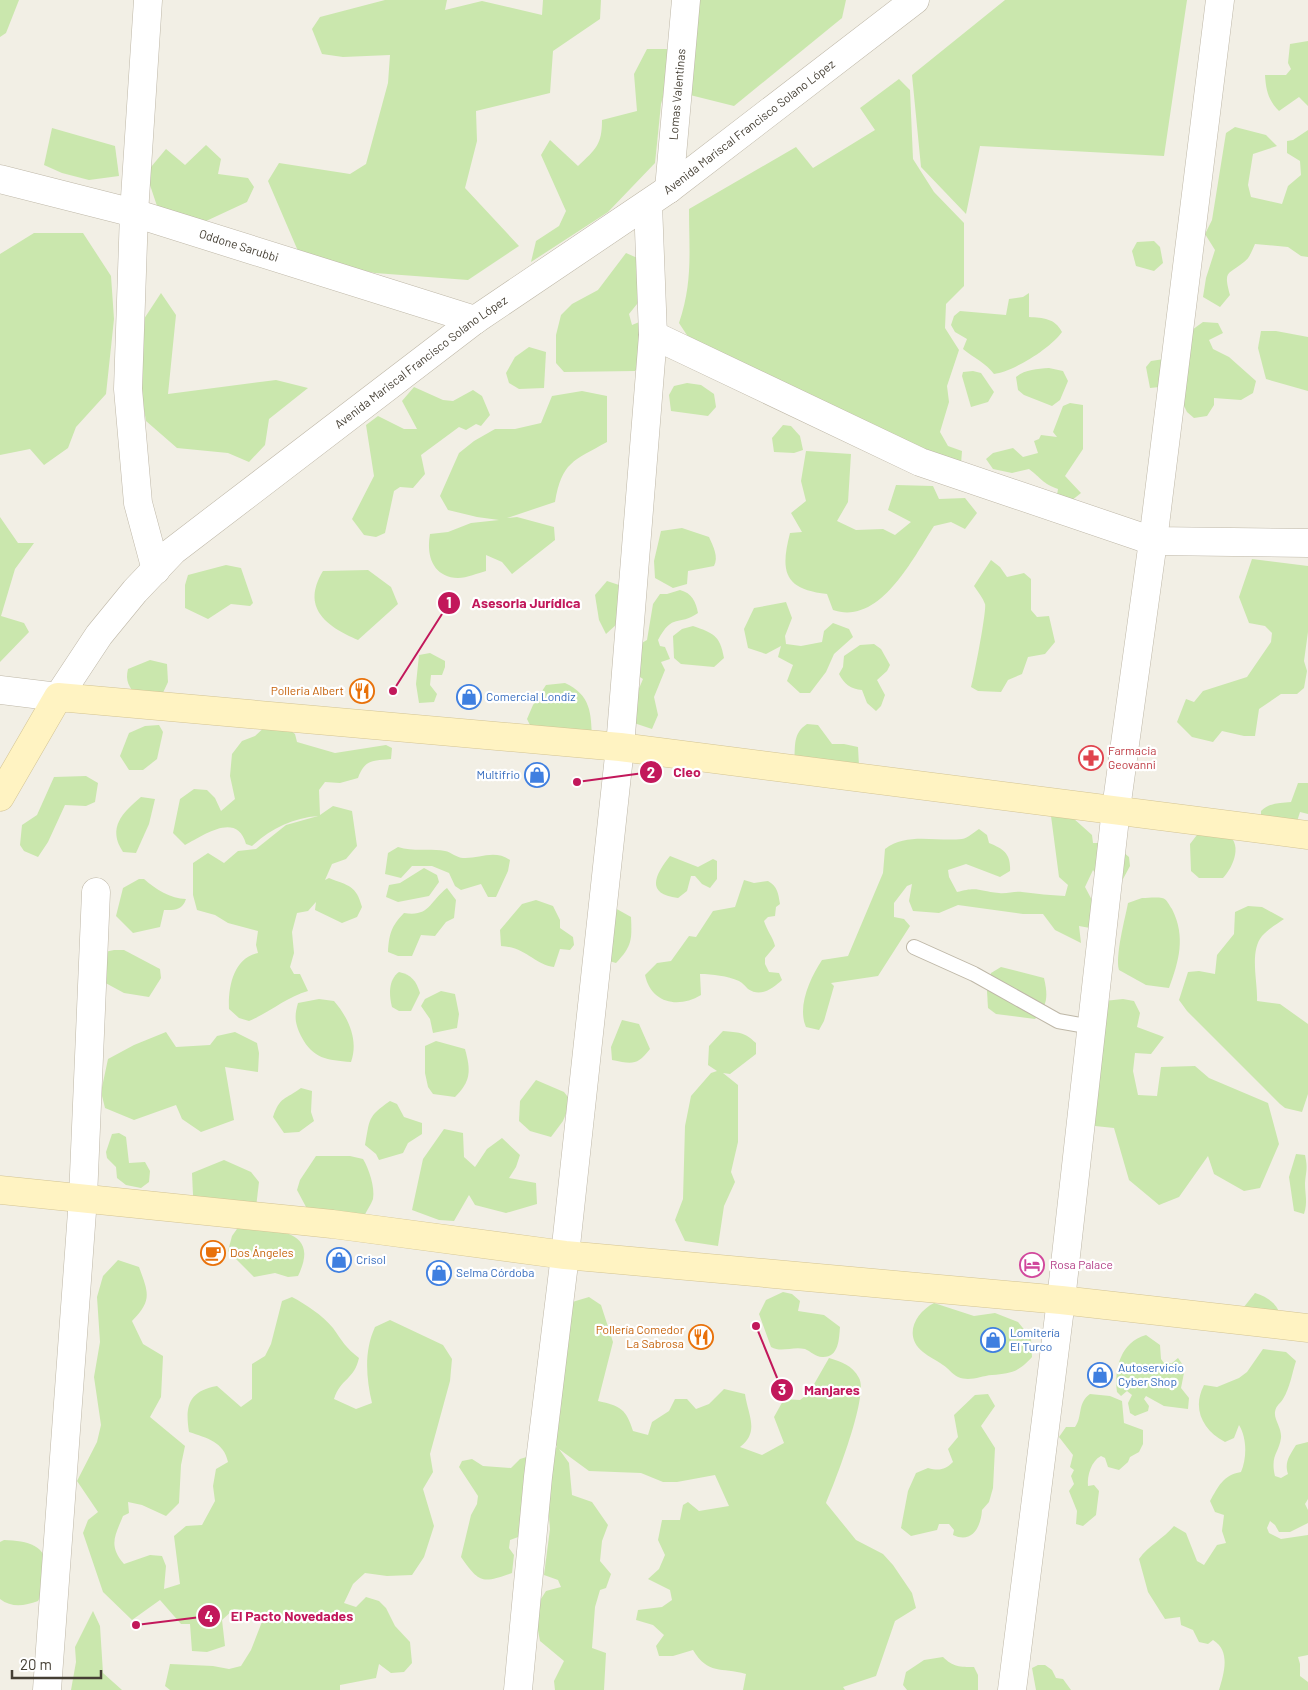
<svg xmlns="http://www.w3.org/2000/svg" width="1308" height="1690" font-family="Barlow,sans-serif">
	<rect width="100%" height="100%" fill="#f2efe5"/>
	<g fill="#cae7ad">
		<polygon points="0,0 19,0 6,33 0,37"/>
		<polygon points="385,0 447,0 445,10 482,1 542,15 543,0 601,0 600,19 553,51 550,93 476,111 477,141 465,188 519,246 468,280 375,273 301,258 268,181 279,163 350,174 366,164 388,83 390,55 343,57 322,54 312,29 320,17"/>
		<polygon points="699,0 846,0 842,18 734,106 690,95"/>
		<polygon points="1005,0 1187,0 1164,156 980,146 966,214 921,167 912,75"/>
		<path d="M1308,41V106L1299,97L1279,111C1268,100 1266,90 1265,75H1286L1291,69L1288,63L1290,44Z"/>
		<path d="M647,49H677L661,104L655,163L608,212L531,262L536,241L559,226L566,211L541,155L550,140L578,166C596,149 602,145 602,120L637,111L634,74Z"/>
		<path d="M899,79L910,90L913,159L934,192L964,223V286L946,304L945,328L959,350L947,386L949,402L940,432L948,446L962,451L961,464L700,355L679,323C693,282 689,251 689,209L796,147L813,168L875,130L860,108Z"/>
		<path d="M1235,127L1266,135L1277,146L1253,154L1248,185L1251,197L1282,204L1288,186L1301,175L1300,161L1287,153V141L1293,140L1308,130V257L1301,256L1288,247L1255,244C1252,250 1250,258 1244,262C1228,275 1223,270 1230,295L1220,307L1203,297L1206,278L1215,250L1205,234L1212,220L1226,133Z"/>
		<polygon points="52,128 115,146 119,176 89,180 62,173 44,165"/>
		<polygon points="206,145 221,159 218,174 248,178 254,187 247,202 204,222 158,209 146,173 166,149 185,165"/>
		<polygon points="34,233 83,233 111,276 114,319 106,394 76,427 68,448 44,465 30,449 0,455 0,254"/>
		<polygon points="1154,241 1160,247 1163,263 1154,271 1136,266 1132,251 1137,242"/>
		<polygon points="626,253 658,267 641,299 629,314 632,325 644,320 651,349 635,371 564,372 556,363 556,335 561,315 572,304 598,290"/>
		<polygon points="161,293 176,315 168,394 276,380 308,388 269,419 265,445 249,462 228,453 177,448 146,421 137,370 140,325"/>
		<path d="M1029,293V317C1043,318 1055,318 1062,332C1051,348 1013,372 994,374C986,363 974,358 963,349L967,339L955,332L951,325L954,316L960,311L1006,315L1009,299L1023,297Z"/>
		<polygon points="1203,322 1218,323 1223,333 1209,340 1213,349 1229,357 1256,381 1253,393 1241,400 1214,398 1214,405 1207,416 1194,418 1187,412 1179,396 1192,330"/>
		<polygon points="1261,331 1276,331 1308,337 1308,391 1266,379 1258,348"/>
		<polygon points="529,347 546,352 544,388 519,389 509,383 506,373 515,357"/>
		<polygon points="1164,359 1169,386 1150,388 1146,367 1151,361"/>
		<path d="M1049,368L1063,371L1068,381L1060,400L1052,406L1024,395L1018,390L1016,377C1026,369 1037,369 1049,368Z"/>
		<polygon points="973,371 981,373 994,392 988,402 971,407 962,376 963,372"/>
		<polygon points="687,383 701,385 714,394 716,407 708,416 671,411 669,395 674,386"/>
		<polygon points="414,387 443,400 453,401 473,390 482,396 490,415 481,426 476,424 466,430 459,427 421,455 425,474 413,488 400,487 394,491 385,533 376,537 364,535 352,519 374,476 366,425 378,416 404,429 417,429 402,401"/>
		<path d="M582,391L607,396V442C573,461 562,462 555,502L507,518L517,517L554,527L555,540L512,574L502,562L486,555V571C478,573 467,578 458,578C433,577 426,556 430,534L448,532L471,523L499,520L477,517L448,510L440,496L459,453L474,441L495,429H515L541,423L552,396Z"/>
		<path d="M1070,403L1083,405V449L1065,476L1081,493L1071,501L1057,495L1058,489C1043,484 1041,478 1029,469L1012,473L993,469L986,459L993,453L1013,448L1023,457L1038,453L1034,441L1039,439L1041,435L1057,437L1053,432L1063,406Z"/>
		<polygon points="783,425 791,426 800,436 803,450 794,453 774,452 772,438"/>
		<path d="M806,451L851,454L848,502L837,521L856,530L883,529L895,535L911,522L888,510L896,485L933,486L939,499L965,498L977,513L965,529L951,522L934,526C913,558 880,626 833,610L827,594C784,589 780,572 790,533L802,532L791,513L806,501L801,481Z"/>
		<polygon points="0,517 18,543 34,543 15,569 1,616 24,623 29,632 0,662"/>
		<path d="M682,528L709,537C713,546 719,557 714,566L688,571L687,584L673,588L655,578L654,561L661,531Z"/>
		<polygon points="1252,559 1308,566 1308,632 1304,661 1307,671 1304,688 1297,694 1281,694 1259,709 1255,736 1244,736 1222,731 1213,742 1192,737 1177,722 1186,699 1194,702 1203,691 1247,677 1271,642 1272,633 1265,626 1249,623 1239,597"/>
		<path d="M991,560L1000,567L1007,577L1024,573L1031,579V610L1037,617L1049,616L1055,642L1045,654L1028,657L1022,674L1008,680L1001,692L978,691L971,687C974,677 987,609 985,604C983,598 978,592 974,586Z"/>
		<polygon points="226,565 241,568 253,603 250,606 231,604 208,619 185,608 185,585 188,575"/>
		<path d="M368,570L391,587L398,604L358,640C325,626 301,607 323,571Z"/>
		<polygon points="607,581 625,587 618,623 606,634 599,620 595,595"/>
		<path d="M680,590C692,593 696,602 698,613C678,627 673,612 658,640L660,646L665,647L670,659L661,662L665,670L654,697L658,715L652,729L634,723L635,698L643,679L640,677V644L647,640L653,604L660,594H667Z"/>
		<polygon points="786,602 792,618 785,636 786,644 801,646 822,642 824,631 833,623 849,629 853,637 834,654 826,672 810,693 800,693 787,681 793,665 778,657 781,646 766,654 748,648 744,629 754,608"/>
		<path d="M693,626C713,633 720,635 724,658L714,667L681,664L674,658L673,636L682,629Z"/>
		<path d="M874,644L881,649L890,665L887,671L877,680L885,695L881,706L876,711L867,703L862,690C851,689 844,684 839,674L843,667L844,656L860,645Z"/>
		<polygon points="430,653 445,661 445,667 442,675 431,675 430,685 437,694 434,702 419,703 416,684 419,655"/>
		<path d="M150,660L167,664L168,682L161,697L137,696C129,687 125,681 128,669Z"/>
		<path d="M565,683C591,695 591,713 592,738L533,731L527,719L533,705L546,685Z"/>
		<path d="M280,723L295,734L297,742L335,753L386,745L392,748L391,759C372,761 365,759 358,778L340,783L325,782L319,790L320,815L333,806L352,811L357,846L346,859L332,864L325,880L329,878C349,886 356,885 362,907L357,917L342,923L315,910L316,902L308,911L297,913L292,932L294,953L290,967L294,974H300L308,991C287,997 270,1012 249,1021L239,1018L229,1009C228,988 233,958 258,953L256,945L258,931L228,923L215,915L197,910L193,895V863L208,853L224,863L238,851L256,849L286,825L318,816C293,818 270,829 252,846L246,844C237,811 204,835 185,845L173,833L180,799L194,789L207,790L215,798L221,811L235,799L230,776L232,754L242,741L255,736L268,724Z"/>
		<path d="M807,724L818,725L832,744H844L858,747L859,766L794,762C796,746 792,734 807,724Z"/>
		<polygon points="159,725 163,732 157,759 143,770 129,770 120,756 129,733 145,726"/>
		<polygon points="86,776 98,783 95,802 86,806 65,805 48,842 38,857 24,851 20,845 22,825 37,815 54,777"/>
		<path d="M1298,783H1308V814L1300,812L1295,828L1261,822V811C1269,803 1280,803 1291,802Z"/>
		<path d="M141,797L155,799L149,824L136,853L123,852C107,828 122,813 141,797Z"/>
		<path d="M1060,813L1073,818L1092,835L1093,843H1112L1129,857L1130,866L1123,879L1102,882L1093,870L1085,887L1093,902L1090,928L1079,926L1081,943L1055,930L1043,914H1023L958,905L939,913L913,911L909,901L912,884L907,886L894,903V917L904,919L910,926L878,976L831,983L834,986L824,1021L819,1030L806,1027C797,1007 810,978 822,960L848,956L883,873L885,849C907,832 936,842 962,839C968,838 974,832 979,829L987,835L989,843C1004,849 1011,854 1010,871L1000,877L966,864L948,870L949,877L957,892C978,886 979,891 999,893C1007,894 1015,891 1022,892C1037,894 1050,895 1065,896L1068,885L1059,877L1051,816Z"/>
		<path d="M1200,831C1207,832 1218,831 1224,833C1245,841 1233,868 1223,878H1199L1191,871L1190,844Z"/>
		<path d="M398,847C413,852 429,848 445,851C451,852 457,858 463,858C479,859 494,849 510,860L508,871L496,897H488L481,884L461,890L455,886L449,873L432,866H412L401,878L385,874L388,853Z"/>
		<path d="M670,856L698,867L713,859L717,861V879L710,888L702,884L695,876H691L687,891L678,898C645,894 655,875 670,856Z"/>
		<polygon points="424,868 437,875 439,882 429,896 398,902 386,897 389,885 400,883"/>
		<path d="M139,879H144C155,889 171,899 186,899C182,911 174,910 164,910L160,927L133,933L116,916L123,888Z"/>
		<path d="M744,880L754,883L768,881C778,887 778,893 780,904L776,907L775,916L768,917L764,921C767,931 773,937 775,946L765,958V964L769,972L779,973L782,980C773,988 761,998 748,989C745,986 743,983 739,981C727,976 713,974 700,974L701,995C678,1009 651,1003 645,975L657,963L671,961L689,936L696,937L713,911L735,907Z"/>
		<path d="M447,888L456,900L454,918L446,922L435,936L421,935L412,956H398L388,952C389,935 391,926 404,913C430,917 429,902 447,888Z"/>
		<path d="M1142,898C1148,898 1156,897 1162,898C1167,899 1169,905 1172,909C1186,937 1179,961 1169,988L1146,985L1119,970C1115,956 1125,919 1128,903Z"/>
		<path d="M536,900L553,906L560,920V928L573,937L574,945L570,950L560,949L554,967C535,965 526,947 501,946L500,930L522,904Z"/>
		<path d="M1248,906L1262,907L1284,919C1277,924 1268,929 1262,936C1249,952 1258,982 1257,1001L1280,1004L1308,1024V1094L1302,1112L1285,1108L1280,1104L1187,1011L1179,1000L1188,972L1199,971L1215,974L1217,955L1234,934L1235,912Z"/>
		<path d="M615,908L631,917C632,940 632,946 616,963L609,961Z"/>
		<polygon points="114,950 124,950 160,969 161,978 149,997 124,993 100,980 100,953"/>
		<path d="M1001,967L1044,978C1048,996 1048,1005 1035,1019L996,1014L988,1008L987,991L991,973Z"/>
		<path d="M399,972C412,975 416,981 420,993L411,1011H399L392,1007C389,995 388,980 399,972Z"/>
		<polygon points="441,991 455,994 459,1014 457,1028 433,1033 430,1019 421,1006 425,999"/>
		<path d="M319,999L334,1001C348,1017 359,1040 351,1062C327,1060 313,1059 301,1036C295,1023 294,1017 298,1003Z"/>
		<polygon points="1123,999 1134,1001 1140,1013 1137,1027 1164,1037 1151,1054 1135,1053 1133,1071 1138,1095 1157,1096 1161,1067 1195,1066 1209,1078 1268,1103 1279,1144 1260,1188 1244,1191 1214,1174 1208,1156 1179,1197 1159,1205 1129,1180 1114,1128 1095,1126 1085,1082 1104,1001"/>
		<path d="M622,1020L639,1024L650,1049C637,1066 632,1064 612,1060L611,1047Z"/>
		<path d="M723,1031C739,1033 743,1031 756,1043V1054L730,1074L723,1073L738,1085V1142L731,1172L735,1182L724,1206L718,1246L685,1241L675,1220L683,1199L685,1126L691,1096L711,1073L717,1071L708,1065L709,1046Z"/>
		<polygon points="166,1032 176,1047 210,1045 217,1036 235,1032 257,1043 259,1053 258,1072 225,1067 234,1120 201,1132 182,1119 176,1105 134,1120 105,1108 101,1092 108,1059 134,1045"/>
		<path d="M436,1041L465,1049C471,1071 471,1081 455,1097L433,1094L428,1087L425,1073V1046Z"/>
		<polygon points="536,1080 564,1092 571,1101 563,1121 551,1137 530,1131 519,1121 520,1101"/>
		<path d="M301,1088L312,1091L311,1112L314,1121L299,1132L284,1133L273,1117C280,1096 285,1100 301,1088Z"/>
		<path d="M390,1101L397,1104L404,1117L422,1123V1134L408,1143L403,1153L379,1160L376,1154L365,1145C370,1119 367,1117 390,1101Z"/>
		<polygon points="444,1129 463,1133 464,1157 475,1167 487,1149 502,1138 520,1155 516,1167 509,1178 536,1183 537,1204 506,1213 475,1205 469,1195 454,1221 439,1220 412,1210 423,1159"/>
		<polygon points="119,1133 126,1137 129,1163 145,1162 150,1171 149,1182 141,1188 126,1185 117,1178 116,1167 107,1158 106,1152 112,1134"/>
		<path d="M1296,1154L1305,1155C1308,1169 1306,1171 1305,1183C1305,1195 1308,1202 1304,1214L1294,1211L1289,1177Z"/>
		<path d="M316,1156H350L363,1159C369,1169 375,1187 373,1199C371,1205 366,1211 364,1217L314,1222L297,1190L300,1180Z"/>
		<polygon points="224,1160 251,1172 259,1182 255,1216 197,1210 193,1195 192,1173"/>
		<path d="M239,1226C272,1231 322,1227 298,1276L288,1277L275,1273L254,1277L228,1251L232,1236Z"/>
		<path d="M118,1260L139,1267C148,1292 153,1300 132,1321L143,1344L163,1356L161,1397L150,1417L185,1446L181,1465L179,1503L166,1516L142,1505L128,1502L129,1513L123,1516C115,1536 108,1545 124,1564L150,1555L162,1556L166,1566L164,1589L180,1584L174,1536L186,1526L202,1525L215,1501L213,1486L216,1469L228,1462C224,1442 207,1438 189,1432C185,1407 188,1391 217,1386L241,1407L252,1399V1364L265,1356L271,1344L282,1301L292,1297C307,1305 322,1315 333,1328C342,1341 346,1348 359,1358C354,1380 341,1378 334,1399L356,1409L372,1403C366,1377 364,1351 375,1327L390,1320L443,1345L452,1359L450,1381L430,1454L433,1472L423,1489L434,1526L424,1557L412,1575L387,1576L365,1573L353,1584L344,1603L356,1607L366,1597L379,1601L386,1608L395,1626L410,1642L412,1663L404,1672L391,1673L379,1664L376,1678L340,1685V1690H170L165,1686L170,1664L213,1666L229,1669L241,1666L251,1650L265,1614L234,1609L222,1620L225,1646L207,1652L192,1651L190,1624H181L160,1600L132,1620L103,1592L83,1533L88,1520L98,1512L77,1481L97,1442L101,1425L94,1377L100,1342L97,1297L103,1276Z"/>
		<path d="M783,1292L792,1294L800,1301L798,1311L824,1315L840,1327C839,1339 839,1358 822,1357C816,1357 810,1351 805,1349C792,1346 782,1353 771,1347L759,1314L766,1300Z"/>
		<path d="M1255,1293C1268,1297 1276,1303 1281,1316L1240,1312Z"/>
		<path d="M589,1297L601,1305L613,1342L598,1401C621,1406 626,1409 633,1431L648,1435L652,1422L669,1411L675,1399H687L696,1409L709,1404L724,1389L745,1394C748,1415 760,1432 740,1447L762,1455L784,1443L774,1417L784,1399L800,1400L809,1393L829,1358C842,1362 852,1365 859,1378C869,1395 835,1482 826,1503L856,1540L883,1554L893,1565L912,1593L916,1608L895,1621L876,1676L843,1687L845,1690H743L746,1674C721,1667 708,1675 693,1650L673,1656H659L656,1646L664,1635L653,1625L636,1620L638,1610L662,1607L672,1600L670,1590L648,1579L659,1569L665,1555L658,1540L662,1520H680L683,1505L688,1502L699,1511L729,1506L715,1475L677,1482H663L641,1473L589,1471L559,1449L569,1463L572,1495L592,1502L608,1525L602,1541L600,1561L611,1574L606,1588L600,1590L595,1607L592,1648L606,1653L604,1690H555L554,1681L564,1661L540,1641L534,1610L546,1591L561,1587L558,1580L544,1575L550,1529L544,1456L557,1447L552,1436L569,1303Z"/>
		<path d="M934,1303L974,1316L995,1313L1018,1322L1031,1338L1032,1357C1018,1373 1010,1373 992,1375C980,1376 970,1382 958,1377C952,1374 948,1368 943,1365C936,1360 929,1357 923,1352C903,1336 915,1313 934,1303Z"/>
		<path d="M1146,1335L1160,1345L1161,1359L1164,1363H1172L1178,1358L1185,1368L1181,1388L1189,1398L1188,1409L1164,1406L1146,1396L1144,1399L1149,1406L1148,1411L1135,1416L1130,1413L1128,1403L1132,1395L1127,1391L1121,1396L1117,1392C1114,1368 1121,1342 1146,1335Z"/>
		<path d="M1263,1349L1286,1352L1296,1361C1292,1373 1290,1388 1283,1399C1280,1404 1276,1405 1275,1412C1274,1420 1282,1428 1281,1438C1279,1453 1270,1455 1275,1476L1281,1478L1288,1474C1284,1462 1290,1455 1296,1445L1308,1442V1499L1305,1504L1308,1510V1523L1290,1532H1279L1275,1525L1270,1521L1267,1528L1269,1533L1281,1539L1308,1535V1655L1298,1657L1300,1664V1676L1308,1682V1690H1219C1224,1673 1231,1651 1213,1640L1208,1644L1199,1642L1193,1630L1181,1625L1180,1617L1165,1619L1148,1592L1139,1559C1148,1546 1164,1538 1174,1526L1186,1533L1197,1561L1204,1565L1217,1545L1226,1543L1222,1531L1224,1515L1215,1512L1210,1501C1218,1487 1223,1475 1241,1472C1247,1458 1247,1438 1239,1425L1234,1438L1225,1442C1202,1430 1192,1408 1204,1385L1217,1387L1239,1378L1247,1372Z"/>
		<path d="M988,1394L995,1406L981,1426L995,1448L993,1488L989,1502L982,1510C981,1527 972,1544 953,1535L954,1530L949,1524H939L937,1530L911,1536L901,1528L908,1491L916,1473L928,1468C939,1471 945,1470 953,1462L948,1449L958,1437L954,1415L975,1395Z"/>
		<path d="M1090,1394L1110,1396L1122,1401L1124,1423L1143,1430V1444L1139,1452L1130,1457L1128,1462L1119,1470L1108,1467L1105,1458L1101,1456C1091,1461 1087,1476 1088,1486L1094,1485L1099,1491L1096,1515L1083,1526L1076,1524L1077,1511L1069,1491L1074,1484L1071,1476L1074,1470L1070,1467L1073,1455L1059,1437L1066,1427H1075C1083,1416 1077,1403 1090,1394Z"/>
		<path d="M530,1456L521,1536L510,1540L509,1548L514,1555L512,1573C482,1583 480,1584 461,1557L471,1515L477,1504L478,1496L459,1467L462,1461L472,1459L483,1466L511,1468L520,1459Z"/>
		<path d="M4,1540C28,1541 47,1544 47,1572C46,1584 44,1591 38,1601C24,1606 12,1608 0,1599V1542Z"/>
		<polygon points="93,1611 100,1626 103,1673 122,1690 71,1690 76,1662 75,1647"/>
		<path d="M943,1657C953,1667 960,1667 974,1667L978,1675V1690H907L903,1685L906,1672L924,1660Z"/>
		<polygon points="1038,1665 1045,1665 1052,1670 1056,1678 1063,1679 1071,1690 1036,1690 1032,1668"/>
	</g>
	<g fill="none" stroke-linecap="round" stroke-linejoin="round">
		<defs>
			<polyline id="service" points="914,947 974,974 1058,1021 1092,1027"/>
			<g id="minor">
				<polyline points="148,0 134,213 128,389 138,503 156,570"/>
				<path id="s1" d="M0,179L134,213L475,320"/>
				<path id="s2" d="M669,189L686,0"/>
				<polyline points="653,335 920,462 1153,541 1308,543"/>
				<polyline points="0,690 58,697"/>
				<polyline points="47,1690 83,1198 96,892"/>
				<polyline points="518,1690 538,1477 565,1255 620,747 653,335 648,204"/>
				<polyline points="1012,1690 1061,1300 1116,809 1153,541 1220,0"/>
			</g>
			<g id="tertiary">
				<path id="s3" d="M58,697L99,635L135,591L173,551L475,320L669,189L915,0"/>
			</g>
			<g id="secondary">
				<polyline points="0,797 58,697 620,747 1308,835"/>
				<polyline points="0,1190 332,1224 565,1255 1061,1300 1308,1328"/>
			</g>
		</defs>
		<use href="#service" stroke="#beb7a7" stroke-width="16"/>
		<use href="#minor" stroke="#beb7a7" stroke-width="29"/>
		<use href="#tertiary" stroke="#beb7a7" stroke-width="29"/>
		<use href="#secondary" stroke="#d3c494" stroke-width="29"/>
		<use href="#service" stroke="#fff" stroke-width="14"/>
		<use href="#minor" stroke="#fff" stroke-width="28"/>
		<use href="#tertiary" stroke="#fff" stroke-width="28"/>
		<use href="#secondary" stroke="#fff3c2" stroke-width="28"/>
	</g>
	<defs>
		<symbol id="restaurant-ring" viewBox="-11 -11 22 22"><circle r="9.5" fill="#fff" stroke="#e8710a" stroke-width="1.5"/><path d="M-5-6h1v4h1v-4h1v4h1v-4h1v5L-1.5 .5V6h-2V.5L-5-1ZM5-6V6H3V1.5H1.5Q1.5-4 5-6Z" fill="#e8710a"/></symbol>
		<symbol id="shop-ring" viewBox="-11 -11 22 22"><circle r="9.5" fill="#fff" stroke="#3f7fe0" stroke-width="1.5"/><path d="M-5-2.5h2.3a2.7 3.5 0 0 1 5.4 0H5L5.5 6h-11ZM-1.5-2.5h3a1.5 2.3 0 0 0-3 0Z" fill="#3f7fe0"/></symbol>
		<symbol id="pharmacy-ring" viewBox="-11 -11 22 22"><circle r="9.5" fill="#fff" stroke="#e0444e" stroke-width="1.5"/><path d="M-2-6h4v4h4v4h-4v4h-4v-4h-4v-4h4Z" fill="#e0444e"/></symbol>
		<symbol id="cafe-ring" viewBox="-11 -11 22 22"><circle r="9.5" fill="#fff" stroke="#e8710a" stroke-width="1.5"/><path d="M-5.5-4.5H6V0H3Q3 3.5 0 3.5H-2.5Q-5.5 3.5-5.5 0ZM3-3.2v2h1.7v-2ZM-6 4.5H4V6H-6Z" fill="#e8710a"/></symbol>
		<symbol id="hotel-ring" viewBox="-11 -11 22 22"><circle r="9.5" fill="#fff" stroke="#d1479c" stroke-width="1.5"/><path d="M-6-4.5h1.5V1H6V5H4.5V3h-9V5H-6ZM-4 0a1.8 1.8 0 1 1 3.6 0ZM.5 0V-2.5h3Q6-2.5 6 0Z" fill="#d1479c"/></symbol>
	</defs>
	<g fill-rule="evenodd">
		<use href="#restaurant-ring" x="348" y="677" width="28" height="28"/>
		<use href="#shop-ring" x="455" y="683" width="28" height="28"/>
		<use href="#pharmacy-ring" x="1077" y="744" width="28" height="28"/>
		<use href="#shop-ring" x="523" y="761" width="28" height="28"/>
		<use href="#cafe-ring" x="199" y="1239" width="28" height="28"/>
		<use href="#shop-ring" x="325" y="1246" width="28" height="28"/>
		<use href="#hotel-ring" x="1018" y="1251" width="28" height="28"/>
		<use href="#shop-ring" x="425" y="1259" width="28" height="28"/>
		<use href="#restaurant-ring" x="687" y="1323" width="28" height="28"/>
		<use href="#shop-ring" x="979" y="1326" width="28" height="28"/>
		<use href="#shop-ring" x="1086" y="1361" width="28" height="28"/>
	</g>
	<g text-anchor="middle" stroke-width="4.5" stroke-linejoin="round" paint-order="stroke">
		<g font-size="12" fill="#453f34" stroke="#fff">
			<text dy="4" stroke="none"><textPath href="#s2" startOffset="95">Lomas Valentinas</textPath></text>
			<text dy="4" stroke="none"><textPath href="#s3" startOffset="902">Avenida Mariscal Francisco Solano López</textPath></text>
			<text dy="4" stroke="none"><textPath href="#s1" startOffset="248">Oddone Sarubbi</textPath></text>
			<text dy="4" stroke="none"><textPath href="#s3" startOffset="498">Avenida Mariscal Francisco Solano López</textPath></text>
		</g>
		<g font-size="12" fill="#c56008" stroke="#fff" text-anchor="end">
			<text x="344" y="695">Polleria Albert</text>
			<text x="230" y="1257" text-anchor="start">Dos Ángeles</text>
			<text x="684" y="1334">Pollería Comedor<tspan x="684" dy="14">La Sabrosa</tspan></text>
		</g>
		<g font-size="12" fill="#366cbe" stroke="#fff" text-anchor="start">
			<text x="486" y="701">Comercial Londiz</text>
			<text x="520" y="779" text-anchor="end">Multifrio</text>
			<text x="356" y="1264">Crisol</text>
			<text x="456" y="1277">Selma Córdoba</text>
			<text x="1010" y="1337">Lomitería<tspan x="1010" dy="14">El Turco</tspan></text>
			<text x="1118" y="1372">Autoservicio<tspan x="1118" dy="14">Cyber Shop</tspan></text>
		</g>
		<g font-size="12" fill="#be3a42" stroke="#fff" text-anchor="start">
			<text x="1108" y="755">Farmacia<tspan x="1108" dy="14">Geovanni</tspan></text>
		</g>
		<g font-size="12" fill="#b23c85" stroke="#fff" text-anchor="start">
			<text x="1050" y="1269">Rosa Palace</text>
		</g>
	</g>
	<path fill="none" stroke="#c2185b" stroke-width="2" d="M393 691L449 603M577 782L651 772M756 1326L782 1390M136 1625L209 1616"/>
	<g fill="#c2185b" stroke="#fff" stroke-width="2">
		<circle cx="393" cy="691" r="5"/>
		<circle cx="577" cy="782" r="5"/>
		<circle cx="756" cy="1326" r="5"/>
		<circle cx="136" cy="1625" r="5"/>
		<circle cx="449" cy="603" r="12"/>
		<circle cx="651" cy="772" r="12"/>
		<circle cx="782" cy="1390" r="12"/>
		<circle cx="209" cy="1616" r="12"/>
	</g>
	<g font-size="15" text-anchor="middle" font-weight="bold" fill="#fff">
		<text x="449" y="608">1</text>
		<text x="651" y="778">2</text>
		<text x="782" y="1395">3</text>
		<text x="209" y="1622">4</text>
	</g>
	<g font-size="14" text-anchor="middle" font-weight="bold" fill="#c2185b" stroke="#fff" stroke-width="4.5" stroke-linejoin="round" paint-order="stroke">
		<text x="526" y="608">Asesoria Jurídica</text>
		<text x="687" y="777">Cleo</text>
		<text x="832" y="1395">Manjares</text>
		<text x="292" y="1621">El Pacto Novedades</text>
	</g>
	<path d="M12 1670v8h89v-8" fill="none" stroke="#453f34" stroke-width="2.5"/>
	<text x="20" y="1670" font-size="15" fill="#453f34" stroke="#ffffff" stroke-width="4" paint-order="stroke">20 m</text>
</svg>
